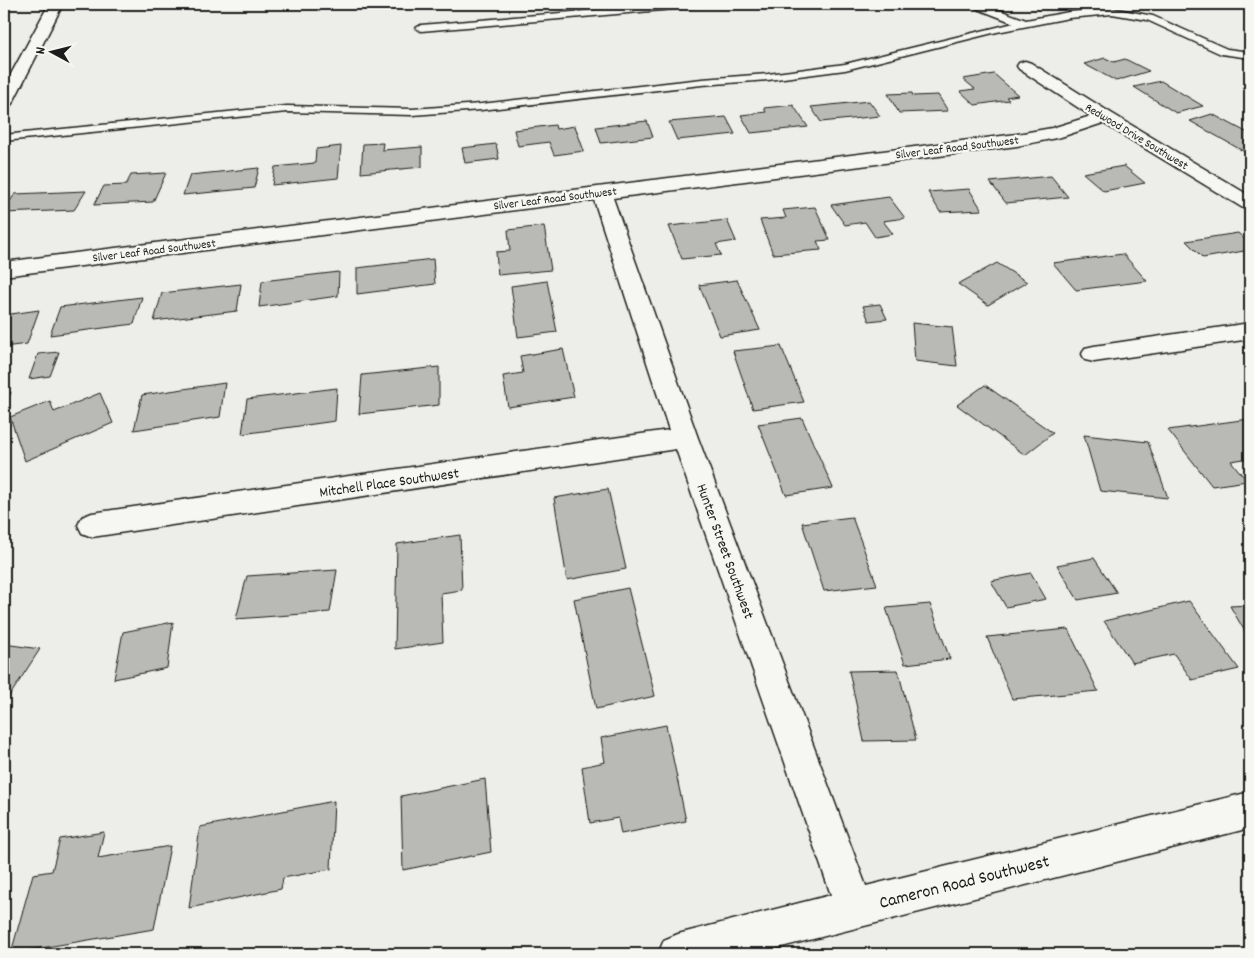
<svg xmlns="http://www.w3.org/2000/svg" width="1254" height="958" font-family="Dekko,sans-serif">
	<rect width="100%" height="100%" fill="#edede9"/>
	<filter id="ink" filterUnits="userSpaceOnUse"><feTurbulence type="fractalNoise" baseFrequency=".02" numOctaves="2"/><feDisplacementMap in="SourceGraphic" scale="10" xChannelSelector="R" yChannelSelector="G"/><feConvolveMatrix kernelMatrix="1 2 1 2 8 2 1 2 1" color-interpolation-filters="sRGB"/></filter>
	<g filter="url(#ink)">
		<g fill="#b9b9b6" stroke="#1c1c1c">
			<polygon points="1105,58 1114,62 1125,59 1149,71 1116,81 1084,64"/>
			<polygon points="994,74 1018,95 1006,97 1009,100 975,105 960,91 975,89 963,79"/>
			<polygon points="1161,81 1203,106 1176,113 1134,87"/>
			<polygon points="912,93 913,96 938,95 948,111 899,113 888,94"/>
			<polygon points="869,101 880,116 821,122 811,107"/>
			<polygon points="793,105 808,127 751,133 741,115 766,112 764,108"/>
			<polygon points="1212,114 1250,134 1250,149 1243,151 1190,121"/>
			<polygon points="726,117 735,134 677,140 669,122"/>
			<polygon points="647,121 653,137 601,143 596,127"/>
			<polygon points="555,125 556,129 575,126 584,151 554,155 549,142 518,146 514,130"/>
			<polygon points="383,143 382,150 422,147 422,167 361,173 363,144"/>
			<polygon points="496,144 499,159 465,163 462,148"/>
			<polygon points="341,146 338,178 272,185 275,167 315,163 316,149"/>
			<polygon points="1124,166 1145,183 1104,191 1083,173"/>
			<polygon points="259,168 254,188 183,195 190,175"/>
			<polygon points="166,173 153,202 94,205 104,186 126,185 131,175"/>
			<polygon points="1051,176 1068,197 1006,203 990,182"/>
			<polygon points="969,189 982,210 940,212 928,192"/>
			<polygon points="86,191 74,210 4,213 4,210 15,194"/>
			<polygon points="889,197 905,218 883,221 893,234 875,237 865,222 845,225 831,205"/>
			<polygon points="815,207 830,240 817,241 821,250 773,254 760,220 786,218 783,210"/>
			<polygon points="727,220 736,241 716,244 721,255 682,259 669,226"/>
			<polygon points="544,226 551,270 498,275 496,252 510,251 508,230"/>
			<polygon points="1238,233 1250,244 1250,250 1203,258 1186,241"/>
			<polygon points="1123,254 1147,281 1076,290 1053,263"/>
			<polygon points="433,259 435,284 357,294 357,268"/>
			<polygon points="997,263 1027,282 988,305 958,284"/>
			<polygon points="339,272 338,296 259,307 262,281"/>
			<polygon points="737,280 760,330 720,336 699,285"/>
			<polygon points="547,281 557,332 518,337 511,286"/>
			<polygon points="241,284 237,311 154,321 162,293"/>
			<polygon points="142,297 134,324 50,335 60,307"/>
			<polygon points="880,304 887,319 869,321 863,306"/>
			<polygon points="39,310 27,344 4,347 4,315"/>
			<polygon points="912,323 952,327 957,366 915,361"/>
			<polygon points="781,346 804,402 753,409 733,351"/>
			<polygon points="563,349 574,397 508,407 503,376 523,373 520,356"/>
			<polygon points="59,352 50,376 29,379 38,354"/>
			<polygon points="439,367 439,405 359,414 362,375"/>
			<polygon points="225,383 220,417 134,430 142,395"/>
			<polygon points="985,385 1053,433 1025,455 957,405"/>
			<polygon points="337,388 335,421 242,434 247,399"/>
			<polygon points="11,392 4,411 4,393"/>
			<polygon points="100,393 113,423 25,461 10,417 50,401 54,412"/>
			<polygon points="802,418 833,488 786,495 758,424"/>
			<polygon points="1249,419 1250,458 1231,461 1247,481 1212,486 1168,430"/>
			<polygon points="1084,435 1148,442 1168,498 1100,491"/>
			<polygon points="608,489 626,569 567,580 554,498"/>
			<polygon points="852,517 877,585 824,591 802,523"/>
			<polygon points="460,535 462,590 441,593 443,642 395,649 397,544"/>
			<polygon points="1094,558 1117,593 1078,600 1057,565"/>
			<polygon points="337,570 330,612 236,619 247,576"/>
			<polygon points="1031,573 1046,599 1006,607 991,581"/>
			<polygon points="628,588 655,696 596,709 574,599"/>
			<polygon points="1189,601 1239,669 1192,680 1174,654 1132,663 1104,621"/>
			<polygon points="930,604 950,659 905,664 886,608"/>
			<polygon points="1250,605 1250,640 1230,606"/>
			<polygon points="173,622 167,668 114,679 123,632"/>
			<polygon points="1068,629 1098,691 1012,699 987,637"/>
			<polygon points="4,644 40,649 5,703 4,703"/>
			<polygon points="898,670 916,740 864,741 849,671"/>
			<polygon points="666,725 686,821 621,834 618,818 590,823 582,767 605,762 601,738"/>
			<polygon points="485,779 491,852 403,870 401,796"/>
			<polygon points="334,801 331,869 283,878 281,889 189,908 200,827"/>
			<polygon points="104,832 98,858 170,846 154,929 11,953 33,874 52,871 60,839"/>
		</g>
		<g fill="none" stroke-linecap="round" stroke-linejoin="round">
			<defs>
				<g id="lane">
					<polygon points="667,4 702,4 697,7 421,31 416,28 421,25"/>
					<polygon points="973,4 983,4 1026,20 1069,12 1112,8 1153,16 1227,49 1250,52 1250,58 1221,54 1147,20 1112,14 1069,18 997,32 845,70 768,80 702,85 481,110 412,115 287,112 4,141 4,135 287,106 412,109 481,104 702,79 768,74 845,64 1014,23 978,9"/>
				</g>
				<g id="street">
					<polygon points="1025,61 1031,63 1111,113 1250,196 1250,210 1243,208 1103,123 1061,137 1017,146 613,198 698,438 866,886 1250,792 1250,828 754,954 658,954 664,940 678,934 831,895 676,449 92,537 82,533 78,525 82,517 92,513 669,430 594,200 4,276 4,262 1017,134 1052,128 1091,116 1019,69 1017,66 1019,63"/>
					<polygon points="1250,323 1250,339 1094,362 1085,360 1082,354 1085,348 1094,346"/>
				</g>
				<polygon id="secondary" points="49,4 63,4 13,102 10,106 4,107 4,87"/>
			</defs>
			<use href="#lane" stroke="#1c1c1c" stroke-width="3"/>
			<use href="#street" stroke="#1c1c1c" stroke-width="3"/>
			<use href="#secondary" stroke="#1c1c1c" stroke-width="3"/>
			<use href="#lane" fill="#f6f6f2" fill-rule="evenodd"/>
			<use href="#street" fill="#f6f6f2" fill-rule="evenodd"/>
			<use href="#secondary" fill="#f6f6f2" fill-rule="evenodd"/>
		</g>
	</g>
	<g text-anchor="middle" stroke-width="4.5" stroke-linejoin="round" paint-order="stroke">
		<g font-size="12" fill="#1c1c1c" stroke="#f6f6f2">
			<text transform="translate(1137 136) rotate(31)" y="4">Redwood Drive Southwest</text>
			<text transform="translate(957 147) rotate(-7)" y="4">Silver Leaf Road Southwest</text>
			<text transform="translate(555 198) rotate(-7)" y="4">Silver Leaf Road Southwest</text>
			<text transform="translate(154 250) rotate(-7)" y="4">Silver Leaf Road Southwest</text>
		</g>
		<g font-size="15" fill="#1c1c1c" stroke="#f6f6f2">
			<text transform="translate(389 482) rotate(-8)" y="5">Mitchell Place Southwest</text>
			<text transform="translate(726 551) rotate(70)" y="5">Hunter Street Southwest</text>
		</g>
		<g font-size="18" fill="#1c1c1c" stroke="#f6f6f2">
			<text transform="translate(964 881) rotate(-14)" y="6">Cameron Road Southwest</text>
		</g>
	</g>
	<rect width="1254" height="958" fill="none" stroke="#f6f6f2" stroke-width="20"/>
	<rect x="10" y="10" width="1234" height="938" fill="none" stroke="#1c1c1c" stroke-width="2" filter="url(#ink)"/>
	<g transform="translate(52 52) rotate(277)" stroke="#f6f6f2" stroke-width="4" paint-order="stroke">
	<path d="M0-4L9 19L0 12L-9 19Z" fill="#1c1c1c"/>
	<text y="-8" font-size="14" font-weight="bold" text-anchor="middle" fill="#1c1c1c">N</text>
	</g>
</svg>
